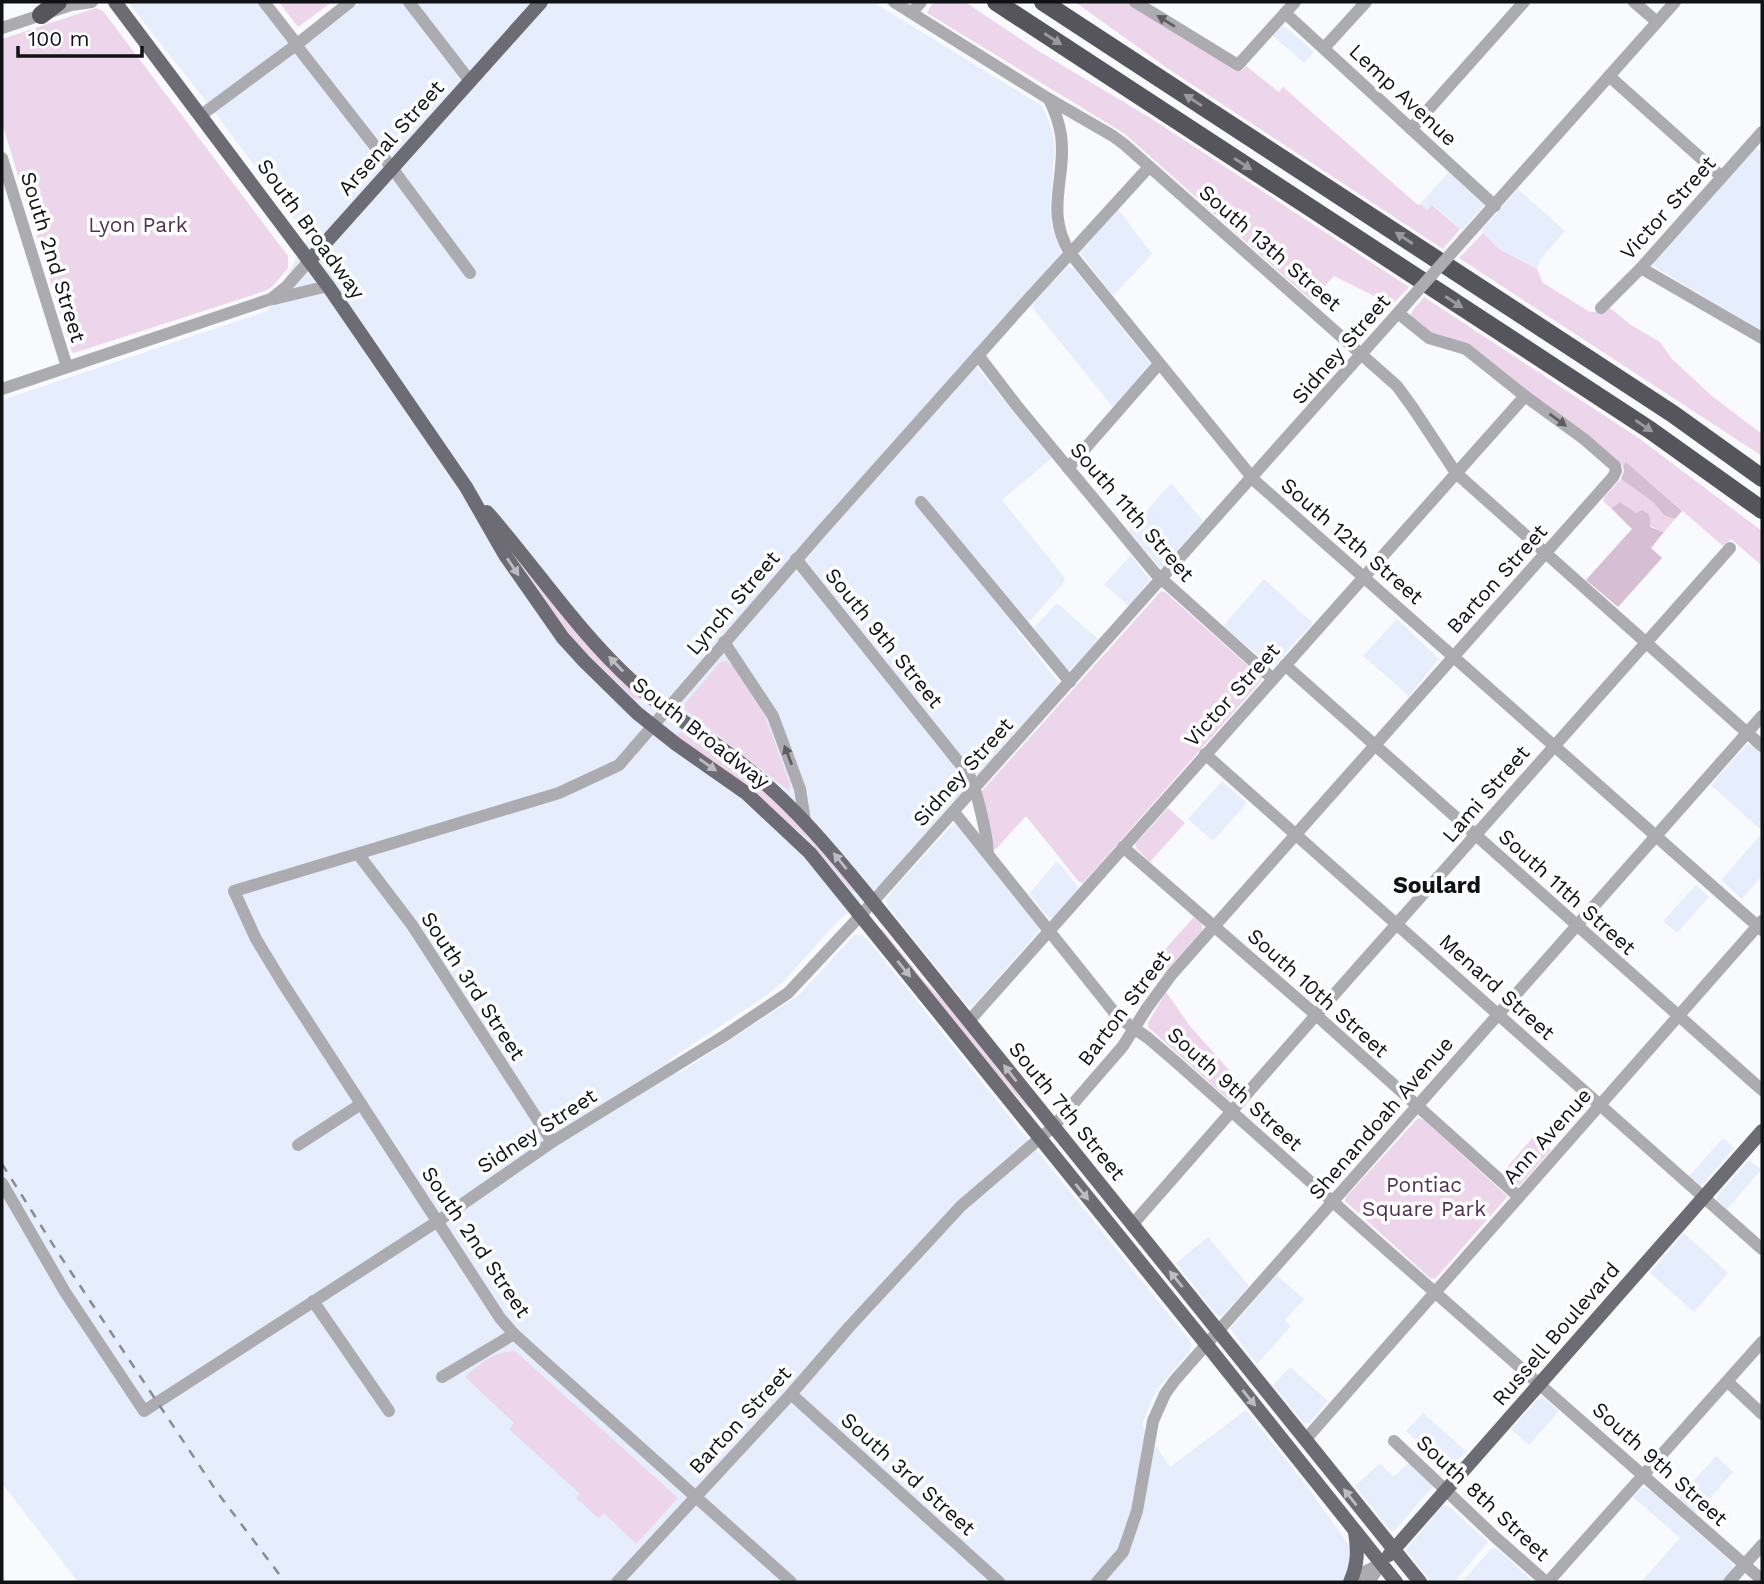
<svg xmlns="http://www.w3.org/2000/svg" width="1764" height="1584" font-family="'Work Sans',sans-serif">
	<rect width="100%" height="100%" fill="#f8fafd"/>
	<g fill="#e6eefe">
		<polygon points="128,2 256,2 295,52 361,2 402,2 404,4 406,2 873,2 1042,106 1048,119 1054,138 1054,157 1050,209 1052,227 1061,254 971,356 979,370 1052,458 1002,500 1065,578 1062,585 1028,623 1015,628 1059,683 884,881 836,923 783,982 767,995 669,1060 679,1073 800,994 851,938 855,935 862,935 867,939 1190,1341 1192,1345 1190,1351 1159,1387 1152,1399 1142,1425 1170,1467 1246,1410 1303,1481 1349,1545 1352,1551 1348,1576 1343,1582 78,1582 2,1483 2,400 267,311 308,238 216,114"/>
		<polygon points="1282,26 1287,28 1314,52 1304,63 1273,36"/>
		<polygon points="1754,148 1762,152 1762,331 1653,266 1652,263"/>
		<polygon points="1450,171 1485,204 1462,230 1433,205 1427,210 1420,204"/>
		<polygon points="1518,189 1565,231 1539,261 1537,269 1499,249 1481,231"/>
		<polygon points="1118,209 1152,254 1113,296 1080,253 1084,248"/>
		<polygon points="1068,266 1074,269 1149,361 1149,367 1113,407 1032,307 1035,301"/>
		<polygon points="1171,483 1203,521 1162,568 1159,567 1129,531"/>
		<polygon points="1131,555 1150,580 1129,606 1104,585"/>
		<polygon points="1264,579 1313,623 1275,665 1272,667 1223,626"/>
		<polygon points="1057,603 1099,640 1070,670 1068,670 1033,629"/>
		<polygon points="1397,619 1439,659 1409,696 1363,656"/>
		<polygon points="1747,744 1752,745 1762,753 1762,827 1760,829 1711,785"/>
		<polygon points="1222,781 1247,803 1213,841 1188,819"/>
		<polygon points="953,824 958,827 1039,928 1039,931 975,1004 970,1007 966,1004 888,907 886,900 892,891"/>
		<polygon points="1762,833 1762,876 1742,899 1721,880"/>
		<polygon points="1057,861 1079,888 1053,917 1049,918 1029,894"/>
		<polygon points="1696,885 1709,897 1677,933 1663,921"/>
		<polygon points="1723,1138 1734,1148 1703,1184 1700,1185 1689,1176"/>
		<polygon points="1749,1160 1761,1170 1727,1209 1717,1200 1717,1196"/>
		<polygon points="1684,1233 1728,1273 1694,1312 1650,1273"/>
		<polygon points="1208,1237 1249,1286 1221,1317 1216,1314 1176,1263"/>
		<polygon points="1276,1275 1304,1299 1285,1320 1291,1326 1257,1364 1230,1329"/>
		<polygon points="1290,1367 1328,1401 1309,1423 1304,1423 1273,1385"/>
		<polygon points="1541,1396 1559,1411 1529,1445 1511,1429"/>
		<polygon points="1423,1413 1466,1451 1449,1470 1406,1431"/>
		<polygon points="1716,1456 1733,1472 1696,1514 1678,1498"/>
		<polygon points="1380,1463 1393,1477 1409,1463 1434,1485 1394,1531 1391,1531 1355,1486"/>
		<polygon points="1641,1488 1644,1488 1651,1491 1731,1562 1733,1566 1732,1570 1721,1582 1641,1582 1680,1538 1633,1497"/>
		<polygon points="1445,1505 1447,1505 1488,1542 1454,1582 1431,1582 1406,1550 1442,1506"/>
		<polygon points="1494,1548 1496,1548 1534,1582 1462,1582 1491,1549"/>
	</g>
	<g fill="#edd6ec">
		<polygon points="279,2 332,2 298,27"/>
		<polygon points="933,2 965,2 1037,50 1152,119 1409,287 1392,305 1334,276 1312,301 1125,134 927,13"/>
		<polygon points="1075,2 1127,2 1242,71 1246,66 1279,92 1283,87 1418,205 1420,204 1427,210 1432,205 1460,229 1443,249 1167,68"/>
		<polygon points="96,8 103,11 288,256 288,268 273,286 265,291 74,353 72,352 2,123 2,39"/>
		<polygon points="1483,233 1499,249 1537,269 1543,283 1590,312 1604,312 1610,308 1631,325 1660,342 1672,359 1712,396 1762,434 1762,456 1459,258"/>
		<polygon points="1424,297 1640,439 1762,531 1762,566 1731,539 1723,546 1627,463 1623,466 1588,436 1433,334 1410,317 1413,310"/>
		<polygon points="1621,479 1653,502 1665,516 1675,519 1664,532 1650,526 1650,519 1648,513 1642,510 1637,514 1620,502 1611,508 1603,501 1604,497"/>
		<polygon points="530,571 641,697 640,700 634,699 569,636 525,575"/>
		<polygon points="1161,591 1165,592 1262,678 1261,681 1083,883 1079,882 1026,816 996,849 994,849 981,792"/>
		<polygon points="727,661 733,666 765,716 790,784 789,791 682,707 720,662"/>
		<polygon points="682,732 761,786 798,821 855,890 854,891 851,890 807,838 677,737 678,733"/>
		<polygon points="1168,808 1185,823 1150,862 1137,849 1135,844"/>
		<polygon points="1194,917 1201,923 1203,929 1202,931 1162,975 1152,964"/>
		<polygon points="880,929 883,930 925,982 952,1009 962,1024 1030,1109 1027,1108 980,1055"/>
		<polygon points="1166,992 1190,1026 1245,1088 1233,1100 1229,1100 1148,1027 1148,1023"/>
		<polygon points="1418,1118 1424,1120 1506,1195 1507,1197 1435,1279 1430,1278 1345,1201 1346,1197"/>
		<polygon points="1535,1135 1551,1150 1520,1185 1516,1185 1502,1173"/>
		<path d="M515,1351L678,1498L636,1544L604,1513L598,1518L576,1498L580,1494L509,1429L514,1423L465,1377C483,1362 490,1353 515,1351Z"/>
	</g>
	<g fill="#d6bed5">
		<polygon points="1626,462 1682,511 1675,519 1665,516 1653,502 1621,479 1624,471 1623,466"/>
		<polygon points="1620,502 1636,513 1642,510 1648,513 1650,518 1650,527 1664,532 1651,548 1662,558 1618,607 1586,580 1632,529 1611,508"/>
	</g>
	<g fill="none" stroke-linecap="round" stroke-linejoin="round">
		<g stroke="#acabb0" stroke-width="12">
			<polyline points="264,2 292,38 296,45 392,168 470,273"/>
			<polyline points="409,2 470,81"/>
			<polyline points="894,2 1049,99 1113,136 1125,145 1397,386 1413,408 1456,473 1762,746"/>
			<polyline points="1135,2 1238,65 1295,2"/>
			<polyline points="1634,2 1657,22"/>
			<polyline points="912,12 921,2"/>
			<polyline points="1285,13 1495,206"/>
			<polyline points="2,28 71,5 92,2"/>
			<polyline points="1324,48 1366,2"/>
			<polyline points="1609,76 1722,177"/>
			<path d="M1049,99C1055,111 1059,123 1061,135C1067,178 1044,211 1070,253L1255,481L1762,930"/>
			<polyline points="200,116 296,45 350,2"/>
			<polyline points="1411,129 1524,2"/>
			<polyline points="2,158 67,367"/>
			<polyline points="1464,239 1675,2"/>
			<polyline points="1641,268 1762,338"/>
			<polyline points="274,299 328,286"/>
			<polyline points="1601,308 1641,268 1762,132"/>
			<polyline points="978,355 1017,406 1155,573 1273,679"/>
			<polyline points="2,389 271,299 286,287 310,260"/>
			<polyline points="1068,468 1159,364"/>
			<polyline points="921,502 1070,682"/>
			<path d="M796,559L969,775C977,790 987,835 988,853"/>
			<polyline points="724,642 773,716 800,789 805,821"/>
			<polyline points="1285,665 1762,1090"/>
			<polyline points="1205,754 1762,1249"/>
			<polyline points="954,812 1118,1017 1148,1038 1176,1062 1388,1251 1762,1580"/>
			<polyline points="1123,847 1316,1015 1519,1197"/>
			<polyline points="358,854 412,925 552,1142"/>
			<polyline points="969,1021 1525,396"/>
			<polyline points="298,1145 361,1104"/>
			<polyline points="2,1183 65,1292 144,1411 438,1221 552,1142 724,1036 788,993 861,915 1405,305"/>
			<polyline points="1132,1225 1316,1015 1730,548"/>
			<polyline points="313,1301 389,1411"/>
			<polyline points="442,1377 514,1334"/>
			<polyline points="1728,1382 1762,1414"/>
			<polyline points="791,1394 999,1582"/>
			<polyline points="1305,1440 1762,921"/>
			<polyline points="1394,1441 1495,1537 1546,1582"/>
			<polyline points="617,1582 791,1394 850,1326 961,1206 1053,1127 1123,1046 1147,1008 1172,974 1613,477 1616,471 1615,466 1584,439 1525,396 1466,349 1429,338 1398,313"/>
			<polyline points="791,1582 547,1364 514,1334 500,1318 282,982 256,939 234,891 559,793 619,765 818,535 1023,305 1149,167"/>
			<polyline points="1097,1582 1123,1552 1137,1511 1153,1421 1165,1394 1175,1380 1762,716"/>
			<polyline points="1352,1582 1362,1573 1381,1564"/>
			<polyline points="1369,1582 1381,1564"/>
			<polyline points="1548,1582 1762,1342"/>
			<polyline points="1729,1582 1762,1545"/>
		</g>
		<g stroke="#6d6b73" stroke-width="14">
			<polyline points="115,2 328,286 466,487 505,555 563,638 584,661 637,713 676,744 746,793 810,853 1207,1345 1396,1582"/>
			<polyline points="310,260 541,2"/>
			<path d="M487,512C536,568 578,632 633,682C669,715 711,738 748,769C793,805 829,848 865,892L1420,1582"/>
			<polyline points="1389,1555 1762,1131"/>
			<path d="M1350,1582C1358,1565 1358,1550 1355,1532"/>
		</g>
		<g stroke="#56555d" stroke-width="18">
			<polyline points="996,2 1650,430 1762,510"/>
			<polyline points="1043,2 1673,414 1762,478"/>
			<polyline points="41,15 58,2"/>
		</g>
		<polyline stroke="#898b8e" stroke-width="2.5" stroke-dasharray="9 9" stroke-linecap="butt" points="2,1164 57,1251 217,1492 285,1582"/>
		<polyline stroke="#acabb0" stroke-width="12" points="1405,305 1464,239"/>
	</g>
	<defs><path id="oneway-solid" d="M-6-.8H1V-3.2L6.5 0L1 3.2V.8H-6Z" transform="scale(1.75)"/></defs>
	<g fill="#5e5e62">
		<use href="#oneway-solid" transform="translate(1166 21) rotate(-148)"/>
		<use href="#oneway-solid" transform="translate(1558 420) rotate(36)"/>
		<use href="#oneway-solid" transform="translate(788 755) rotate(-111)"/>
	</g>
	<g fill="#9a999e">
		<use href="#oneway-solid" transform="translate(1053 39) rotate(33)"/>
		<use href="#oneway-solid" transform="translate(1193 100) rotate(-147)"/>
		<use href="#oneway-solid" transform="translate(1243 164) rotate(33)"/>
		<use href="#oneway-solid" transform="translate(1404 238) rotate(-147)"/>
		<use href="#oneway-solid" transform="translate(1454 302) rotate(33)"/>
		<use href="#oneway-solid" transform="translate(1644 426) rotate(34)"/>
	</g>
	<g fill="#bdbcc0">
		<use href="#oneway-solid" transform="translate(513 567) rotate(56)"/>
		<use href="#oneway-solid" transform="translate(616 664) rotate(-134)"/>
		<use href="#oneway-solid" transform="translate(708 765) rotate(35)"/>
		<use href="#oneway-solid" transform="translate(840 861) rotate(-129)"/>
		<use href="#oneway-solid" transform="translate(904 969) rotate(51)"/>
		<use href="#oneway-solid" transform="translate(1010 1073) rotate(-128)"/>
		<use href="#oneway-solid" transform="translate(1082 1192) rotate(51)"/>
		<use href="#oneway-solid" transform="translate(1176 1279) rotate(-129)"/>
		<use href="#oneway-solid" transform="translate(1249 1398) rotate(51)"/>
		<use href="#oneway-solid" transform="translate(1350 1497) rotate(-128)"/>
	</g>
	<g text-anchor="middle" stroke-width="7" stroke-linejoin="round" paint-order="stroke">
		<g font-size="21" fill="#111215" stroke="#fff">
			<text transform="translate(1403 95) rotate(43)" y="7">Lemp Avenue</text>
			<text transform="translate(391 138) rotate(-48)" y="7">Arsenal Street</text>
			<text transform="translate(1668 208) rotate(-48)" y="7">Victor Street</text>
			<text transform="translate(311 229) rotate(54)" y="7">South Broadway</text>
			<text transform="translate(1270 248) rotate(41)" y="7">South 13th Street</text>
			<text transform="translate(53 257) rotate(73)" y="7">South 2nd Street</text>
			<text transform="translate(1341 349) rotate(-49)" y="7">Sidney Street</text>
			<text transform="translate(1132 512) rotate(49)" y="7">South 11th Street</text>
			<text transform="translate(1352 541) rotate(41)" y="7">South 12th Street</text>
			<text transform="translate(1497 579) rotate(-48)" y="7">Barton Street</text>
			<text transform="translate(733 603) rotate(-49)" y="7">Lynch Street</text>
			<text transform="translate(884 638) rotate(51)" y="7">South 9th Street</text>
			<text transform="translate(1232 695) rotate(-48)" y="7">Victor Street</text>
			<text transform="translate(701 733) rotate(38)" y="7">South Broadway</text>
			<text transform="translate(963 772) rotate(-48)" y="7">Sidney Street</text>
			<text transform="translate(1486 794) rotate(-49)" y="7">Lami Street</text>
			<text transform="translate(1567 892) rotate(42)" y="7">South 11th Street</text>
			<text transform="translate(473 986) rotate(57)" y="7">South 3rd Street</text>
			<text transform="translate(1497 987) rotate(42)" y="7">Menard Street</text>
			<text transform="translate(1318 993) rotate(42)" y="7">South 10th Street</text>
			<text transform="translate(1124 1008) rotate(-53)" y="7">Barton Street</text>
			<text transform="translate(1235 1089) rotate(42)" y="7">South 9th Street</text>
			<text transform="translate(1067 1111) rotate(51)" y="7">South 7th Street</text>
			<text transform="translate(1381 1118) rotate(-49)" y="7">Shenandoah Avenue</text>
			<text transform="translate(537 1131) rotate(-33)" y="7">Sidney Street</text>
			<text transform="translate(1547 1136) rotate(-48)" y="7">Ann Avenue</text>
			<text transform="translate(476 1242) rotate(56)" y="7">South 2nd Street</text>
			<text transform="translate(1556 1334) rotate(-49)" y="7">Russell Boulevard</text>
			<text transform="translate(740 1420) rotate(-47)" y="7">Barton Street</text>
			<text transform="translate(1660 1464) rotate(42)" y="7">South 9th Street</text>
			<text transform="translate(908 1474) rotate(42)" y="7">South 3rd Street</text>
			<text transform="translate(1483 1498) rotate(43)" y="7">South 8th Street</text>
		</g>
		<g font-size="21" fill="#523153" stroke="#fff">
			<text x="138" y="232">Lyon Park</text>
			<text x="1424" y="1192">Pontiac<tspan x="1424" dy="24">Square Park</tspan></text>
		</g>
		<g font-size="23" font-weight="bold" fill="#111215" stroke="#fff">
			<text x="1437" y="893">Soulard</text>
		</g>
	</g>
	<rect width="1764" height="1584" fill="none" stroke="#111215" stroke-width="7"/>
	<path d="M18 46v10h124v-10" fill="none" stroke="#111215" stroke-width="3.5"/>
	<text x="28" y="46" font-size="21" fill="#111215" stroke="#ffffff" stroke-width="5" paint-order="stroke">100 m</text>
</svg>
